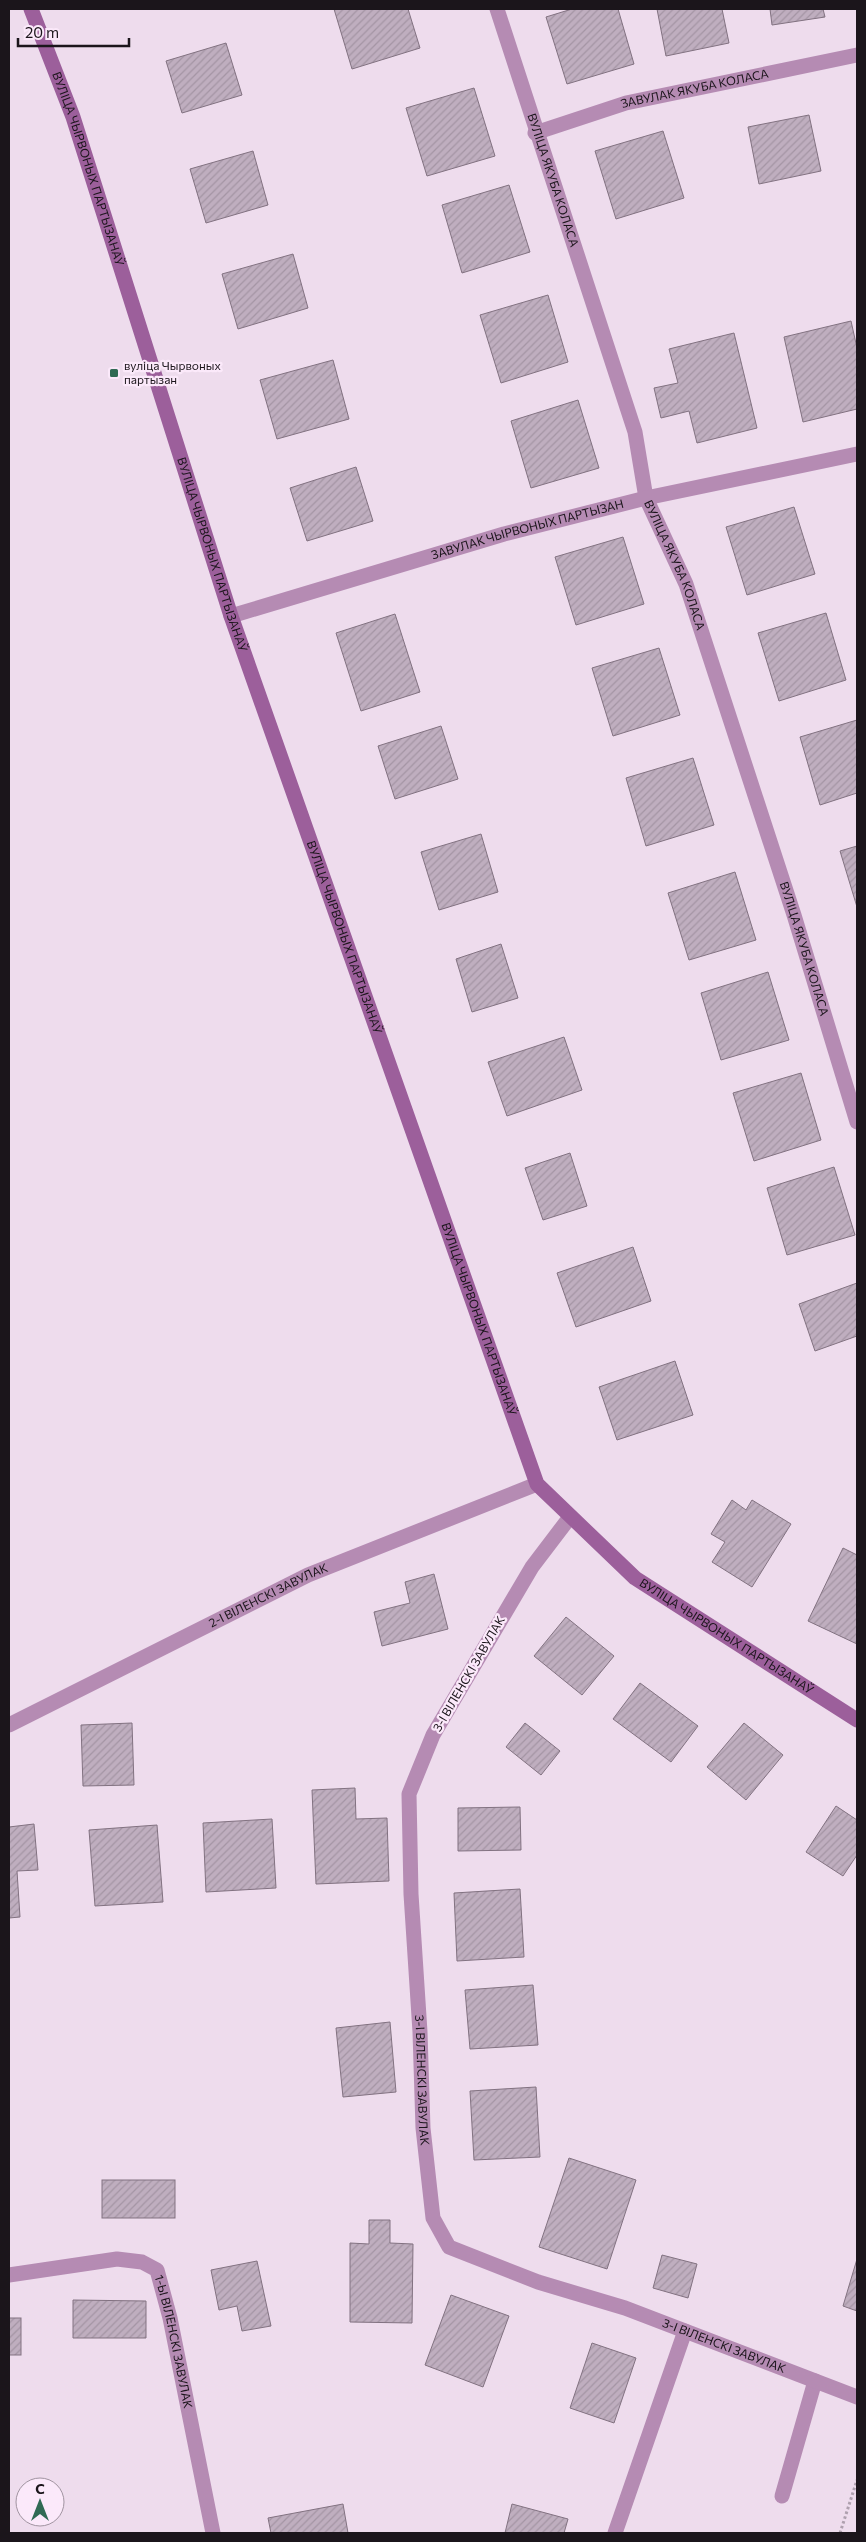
<svg xmlns="http://www.w3.org/2000/svg" width="866" height="2542" font-family="Commissioner,sans-serif">
	<defs>
		<pattern id="building-hatch" width="6" height="6" patternUnits="userSpaceOnUse" patternTransform="scale(1.25)"><rect width="6" height="6" fill="#bfaebf"/><path d="M-1 1l2-2M0 6l6-6M5 7l2-2" fill="none" stroke="#a495a4"/></pattern>
	</defs>
	<rect width="100%" height="100%" fill="#eedced"/>
	<g fill="url(#building-hatch)" stroke="#827281">
		<polygon points="334,9 408,9 420,48 352,69"/>
		<polygon points="572,9 618,9 634,64 567,84 546,17"/>
		<polygon points="657,9 722,9 729,43 666,56"/>
		<polygon points="770,9 823,9 825,17 772,25"/>
		<polygon points="226,43 242,95 182,113 166,61"/>
		<polygon points="474,88 495,156 427,176 406,108"/>
		<polygon points="809,115 821,171 759,184 748,127"/>
		<polygon points="663,131 684,198 616,219 595,151"/>
		<polygon points="253,151 268,205 206,223 190,169"/>
		<polygon points="509,185 530,252 462,273 442,205"/>
		<polygon points="293,254 308,308 238,329 222,274"/>
		<polygon points="548,295 568,362 501,383 480,315"/>
		<polygon points="851,321 857,348 857,409 803,422 784,337"/>
		<polygon points="734,333 757,428 697,443 689,411 661,418 654,388 678,383 669,349"/>
		<polygon points="333,360 349,419 277,439 260,380"/>
		<polygon points="578,400 599,468 531,488 511,421"/>
		<polygon points="356,467 373,521 307,541 290,488"/>
		<polygon points="794,507 815,574 747,595 726,527"/>
		<polygon points="623,537 644,604 576,625 555,557"/>
		<polygon points="826,613 846,680 779,701 758,633"/>
		<polygon points="395,614 420,692 361,711 336,633"/>
		<polygon points="659,648 680,715 613,736 592,668"/>
		<polygon points="857,720 857,793 820,805 800,737"/>
		<polygon points="441,726 458,779 395,799 378,746"/>
		<polygon points="693,758 714,825 646,846 626,778"/>
		<polygon points="481,834 498,892 439,910 421,852"/>
		<polygon points="857,846 857,907 840,851"/>
		<polygon points="735,872 756,940 689,960 668,893"/>
		<polygon points="501,944 518,998 472,1012 456,959"/>
		<polygon points="768,972 789,1040 721,1060 701,993"/>
		<polygon points="564,1037 582,1090 507,1116 488,1062"/>
		<polygon points="801,1073 821,1140 754,1161 733,1093"/>
		<polygon points="570,1153 587,1206 543,1220 525,1168"/>
		<polygon points="834,1167 855,1235 787,1255 767,1188"/>
		<polygon points="633,1247 651,1301 576,1327 557,1273"/>
		<polygon points="857,1283 857,1336 815,1351 799,1304"/>
		<polygon points="675,1361 693,1415 617,1440 599,1387"/>
		<polygon points="732,1500 746,1510 752,1500 791,1524 752,1587 712,1562 725,1542 711,1534"/>
		<polygon points="843,1548 857,1555 857,1644 808,1621"/>
		<polygon points="434,1574 448,1629 382,1646 374,1612 410,1603 405,1582"/>
		<polygon points="566,1617 614,1656 582,1695 534,1656"/>
		<polygon points="640,1683 698,1726 671,1762 613,1719"/>
		<polygon points="132,1723 134,1785 83,1786 81,1725"/>
		<polygon points="525,1723 560,1751 541,1775 506,1747"/>
		<polygon points="744,1723 783,1755 746,1800 707,1767"/>
		<polygon points="355,1788 356,1819 387,1818 389,1881 316,1884 312,1790"/>
		<polygon points="836,1806 857,1820 857,1855 843,1876 806,1852"/>
		<polygon points="520,1807 521,1850 458,1851 458,1808"/>
		<polygon points="272,1819 276,1888 206,1892 203,1823"/>
		<polygon points="34,1824 38,1870 17,1871 20,1917 9,1918 9,1827"/>
		<polygon points="157,1825 163,1902 95,1906 89,1830"/>
		<polygon points="520,1889 524,1957 457,1961 454,1893"/>
		<polygon points="533,1985 538,2045 470,2049 465,1990"/>
		<polygon points="390,2022 396,2092 343,2097 336,2028"/>
		<polygon points="536,2087 540,2157 474,2160 470,2091"/>
		<polygon points="569,2158 636,2180 607,2269 539,2247"/>
		<rect x="102" y="2180" width="73" height="38"/>
		<polygon points="369,2220 390,2220 390,2243 413,2244 412,2323 350,2322 350,2243 369,2244"/>
		<polygon points="662,2255 697,2264 688,2298 653,2288"/>
		<polygon points="857,2259 857,2311 843,2306"/>
		<polygon points="257,2261 271,2326 242,2331 237,2306 219,2310 211,2270"/>
		<polygon points="451,2295 509,2316 483,2387 425,2365"/>
		<polygon points="73,2300 146,2301 146,2338 73,2338"/>
		<rect x="9" y="2318" width="12" height="37"/>
		<polygon points="592,2343 636,2358 614,2423 570,2408"/>
		<polygon points="343,2504 348,2533 271,2533 268,2518"/>
		<polygon points="512,2504 568,2519 564,2533 505,2533"/>
	</g>
	<g fill="none" stroke-linecap="round" stroke-linejoin="round">
		<polyline stroke="#aea0ae" stroke-width="3" stroke-dasharray="2.5 2.5" stroke-linecap="butt" points="840,2533 857,2480"/>
		<g stroke="#b58bb3" stroke-width="15">
			<polyline points="782,2496 815,2381"/>
			<polyline points="615,2533 685,2331"/>
		</g>
		<g stroke="#b58bb3" stroke-width="15">
			<path id="s1" d="M497,9L635,432L646,498L686,584L794,915L857,1122"/>
			<path id="s2" d="M535,133L626,103L857,55"/>
			<path id="s3" d="M231,616L504,534L646,498L857,454"/>
			<path id="s4" d="M570,1517L532,1567L433,1735L409,1794L411,1894L420,2032L423,2128L433,2218L449,2247L538,2282L625,2308L857,2397"/>
			<path id="s5" d="M9,1725L308,1575L537,1484"/>
			<path id="s6" d="M9,2275L117,2259L142,2262L157,2270L170,2318L213,2533"/>
		</g>
		<path stroke="#9c5f9b" stroke-width="15" id="s7" d="M31,9L73,117L231,616L537,1484L635,1578L857,1720"/>
	</g>
	<rect fill="#306a54" stroke="#fbe9fa" stroke-width="2" x="109" y="368" width="10" height="10" rx="2.5"/>
	<g text-anchor="middle" stroke-width="4.5" stroke-linejoin="round" paint-order="stroke">
		<g font-size="12" fill="#1b151b" stroke="#fbe9fa">
			<text dy="4" stroke="none"><textPath href="#s2" startOffset="166">ЗАВУЛАК ЯКУБА КОЛАСА</textPath></text>
			<text dy="4" stroke="none"><textPath href="#s7" startOffset="170">ВУЛІЦА ЧЫРВОНЫХ ПАРТЫЗАНАЎ</textPath></text>
			<text dy="4" stroke="none"><textPath href="#s1" startOffset="180">ВУЛІЦА ЯКУБА КОЛАСА</textPath></text>
			<text dy="4" stroke="none"><textPath href="#s3" startOffset="309">ЗАВУЛАК ЧЫРВОНЫХ ПАРТЫЗАН</textPath></text>
			<text dy="4" stroke="none"><textPath href="#s7" startOffset="575">ВУЛІЦА ЧЫРВОНЫХ ПАРТЫЗАНАЎ</textPath></text>
			<text dy="4" stroke="none"><textPath href="#s1" startOffset="585">ВУЛІЦА ЯКУБА КОЛАСА</textPath></text>
			<text dy="4" stroke="none"><textPath href="#s7" startOffset="980">ВУЛІЦА ЧЫРВОНЫХ ПАРТЫЗАНАЎ</textPath></text>
			<text dy="4" stroke="none"><textPath href="#s1" startOffset="990">ВУЛІЦА ЯКУБА КОЛАСА</textPath></text>
			<text dy="4" stroke="none"><textPath href="#s7" startOffset="1385">ВУЛІЦА ЧЫРВОНЫХ ПАРТЫЗАНАЎ</textPath></text>
			<text dy="4" stroke="none"><textPath href="#s5" startOffset="290">2-І ВІЛЕНСКІ ЗАВУЛАК</textPath></text>
			<text dy="4" stroke="none"><textPath href="#s7" startOffset="1804">ВУЛІЦА ЧЫРВОНЫХ ПАРТЫЗАНАЎ</textPath></text>
			<text transform="translate(469 1674) rotate(-60)" y="4">3-І ВІЛЕНСКІ ЗАВУЛАК</text>
			<text dy="4" stroke="none"><textPath href="#s4" startOffset="608">3-І ВІЛЕНСКІ ЗАВУЛАК</textPath></text>
			<text dy="4" stroke="none"><textPath href="#s6" startOffset="225">1-Ы ВІЛЕНСКІ ЗАВУЛАК</textPath></text>
			<text dy="4" stroke="none"><textPath href="#s4" startOffset="1072">3-І ВІЛЕНСКІ ЗАВУЛАК</textPath></text>
		</g>
		<g font-size="12" fill="#1b151b" stroke="#fbe9fa" text-anchor="start">
			<text x="124" y="370">вуліца Чырвоных<tspan x="124" dy="14">партызан</tspan></text>
		</g>
	</g>
	<rect width="866" height="2542" fill="none" stroke="#1b151b" stroke-width="20"/>
	<g transform="translate(40 2502)"><circle r="24" fill="#fbe9fa" stroke="#a194a1"/>
	<path d="M0-4L9 19L0 12L-9 19Z" fill="#306a54"/>
	<text y="-8" font-size="14" font-weight="bold" text-anchor="middle" fill="#1b151b">С</text>
	</g>
	<path d="M18 38v8h111v-8" fill="none" stroke="#1b151b" stroke-width="2.5"/>
	<text x="25" y="38" font-size="15" fill="#1b151b" stroke="#fbe9fa" stroke-width="4" paint-order="stroke">20 m</text>
</svg>
